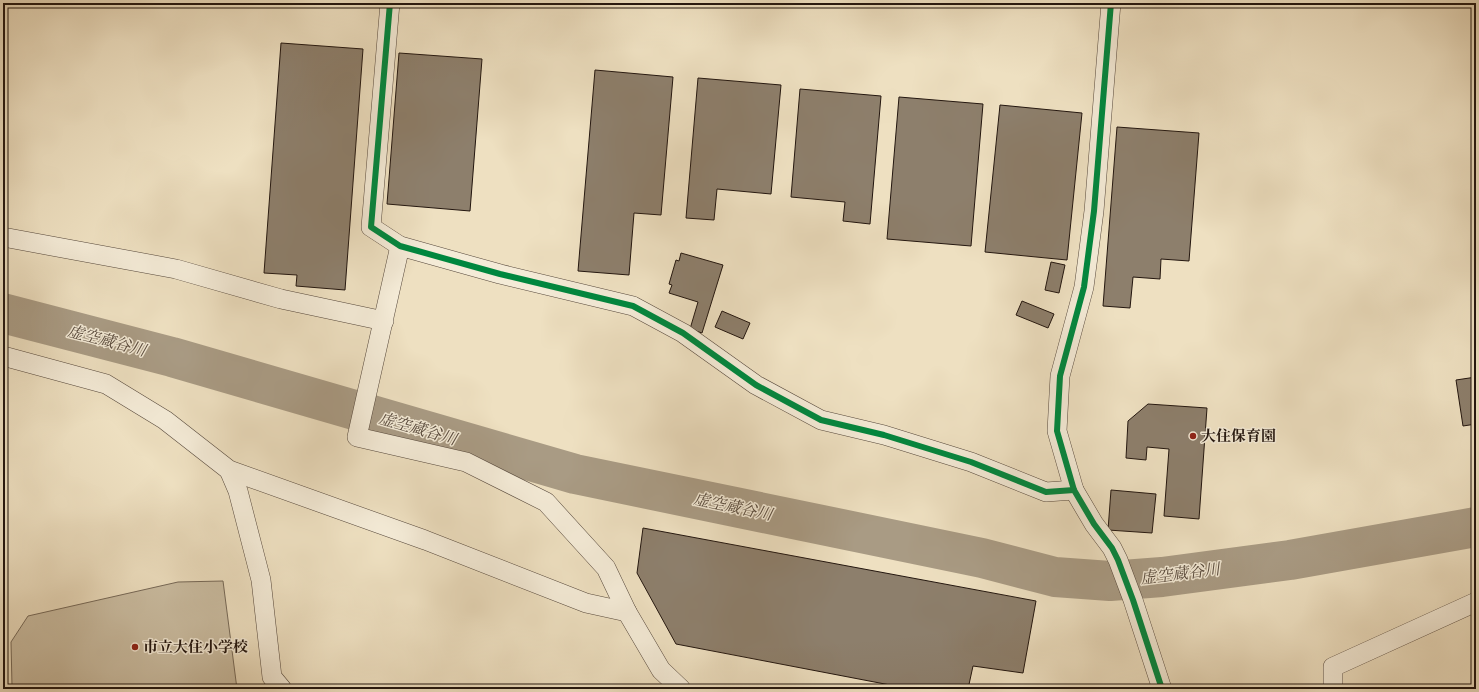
<svg xmlns="http://www.w3.org/2000/svg" width="1479" height="692" font-family="'Sorts Mill Goudy','Noto Serif JP',serif">
	<rect width="100%" height="100%" fill="#eee0c1"/>
	<filter id="stains"><feTurbulence type="fractalNoise" baseFrequency=".005" numOctaves="4"/><feColorMatrix values="0 0 0 0 .2 0 0 0 0 .09 0 0 0 0 .02 0 0 0 .5 -.17"/></filter>
	<radialGradient id="worn" r=".72"><stop offset=".6" stop-color="#630" stop-opacity="0"/><stop offset="1" stop-color="#630" stop-opacity=".3"/></radialGradient>
	<polygon fill="#cbbea3" stroke="#776a59" points="223,581 237,689 19,689 12,686 11,642 28,616 178,582"/>
	<g fill="none" stroke-linecap="round" stroke-linejoin="round">
		<polyline stroke="#a99b84" stroke-width="40" points="3,313 172,357 575,474 982,558 1055,577 1110,581 1162,577 1290,560 1476,527"/>
	</g>
	<g fill="#8d7f6c" stroke="#23160f">
		<polygon points="281,43 363,49 345,290 296,286 297,275 264,273"/>
		<polygon points="399,53 482,59 470,211 387,204"/>
		<polygon points="595,70 673,77 661,215 634,213 629,275 578,271"/>
		<polygon points="698,78 781,85 771,194 717,189 714,220 686,218"/>
		<polygon points="800,89 881,96 870,224 843,221 845,202 791,197"/>
		<polygon points="899,97 983,104 971,246 887,239"/>
		<polygon points="1000,105 1082,113 1067,260 985,252"/>
		<polygon points="1117,127 1199,133 1189,261 1161,259 1160,279 1133,277 1130,308 1103,306"/>
		<polygon points="681,253 723,265 702,333 690,329 698,302 669,293 672,285 669,284 676,260 679,261"/>
		<polygon points="1051,262 1065,265 1059,293 1045,290"/>
		<polygon points="1022,301 1054,314 1048,328 1016,315"/>
		<polygon points="722,311 750,323 743,339 715,327"/>
		<polygon points="1476,377 1476,424 1463,426 1456,380"/>
		<polygon points="1148,404 1207,408 1199,519 1164,516 1169,449 1147,447 1146,460 1126,458 1128,421"/>
		<polygon points="1111,490 1156,494 1152,533 1108,530"/>
		<polygon points="643,528 1036,601 1023,673 973,666 968,689 911,689 676,644 637,573"/>
	</g>
	<g fill="none" stroke-linecap="round" stroke-linejoin="round">
		<defs>
			<g id="minor">
				<polyline points="390,3 371,227 400,246 500,274 633,306 683,333 756,385 821,420 884,435 971,462 1046,492 1074,490"/>
				<polyline points="1111,3 1094,211 1084,287 1060,376 1057,431 1074,490 1094,524 1112,548 1118,560 1133,600 1162,689"/>
				<polyline points="3,237 176,269 281,299 384,321"/>
				<polyline points="400,246 357,437 466,462 546,502 606,568 627,612 661,670 681,689"/>
				<polyline points="3,356 106,384 165,420 229,470 425,540 586,603 627,612"/>
				<polyline points="229,470 238,491 261,580 272,677 282,689"/>
				<polyline points="1333,689 1333,667 1476,602"/>
			</g>
		</defs>
		<use href="#minor" stroke="#56483c" stroke-width="20"/>
		<use href="#minor" stroke="#f4ebd7" stroke-width="19"/>
		<defs>
			<g id="cycleway">
				<polyline points="390,3 371,227 400,246 500,274 633,306 683,333 756,385 821,420 884,435 971,462 1046,492 1074,490"/>
				<polyline points="1111,3 1094,211 1084,287 1060,376 1057,431 1074,490 1094,524 1112,548 1118,560 1133,600 1162,689"/>
			</g>
		</defs>
		<use href="#cycleway" stroke="#f4ebd7" stroke-width="8"/>
		<use href="#cycleway" stroke="#00873e" stroke-width="6"/>
	</g>
	<g fill="#8f2418" stroke="#f4ebd7" stroke-width="1.5">
		<circle cx="1193" cy="436" r="4"/>
		<circle cx="135" cy="647" r="4"/>
	</g>
	<g text-anchor="middle" stroke-width="3" stroke-linejoin="round" paint-order="stroke">
		<g font-size="15" font-weight="bold" fill="#23160f" stroke="#f4ebd7" text-anchor="start">
			<text x="1201" y="441">大住保育園</text>
			<text x="143" y="652">市立大住小学校</text>
		</g>
		<g font-size="16" font-style="italic" fill="#594b3e" stroke="#f4ebd7">
			<text transform="translate(107 340) rotate(15)" y="6">虚空蔵谷川</text>
			<text transform="translate(418 428) rotate(16)" y="6">虚空蔵谷川</text>
			<text transform="translate(733 506) rotate(12)" y="6">虚空蔵谷川</text>
			<text transform="translate(1180 573) rotate(-7)" y="6">虚空蔵谷川</text>
		</g>
	</g>
	<rect width="1479" height="692" fill="none" stroke="#eee0c1" stroke-width="16"/>
	<rect x="4" y="4" width="1471" height="684" fill="none" stroke="#23160f" stroke-width="2"/>
	<rect x="8" y="8" width="1463" height="676" fill="none" stroke="#23160f"/>
	<rect width="100%" height="100%" filter="url(#stains)"/>
	<rect width="100%" height="100%" fill="url(#worn)"/>
</svg>
